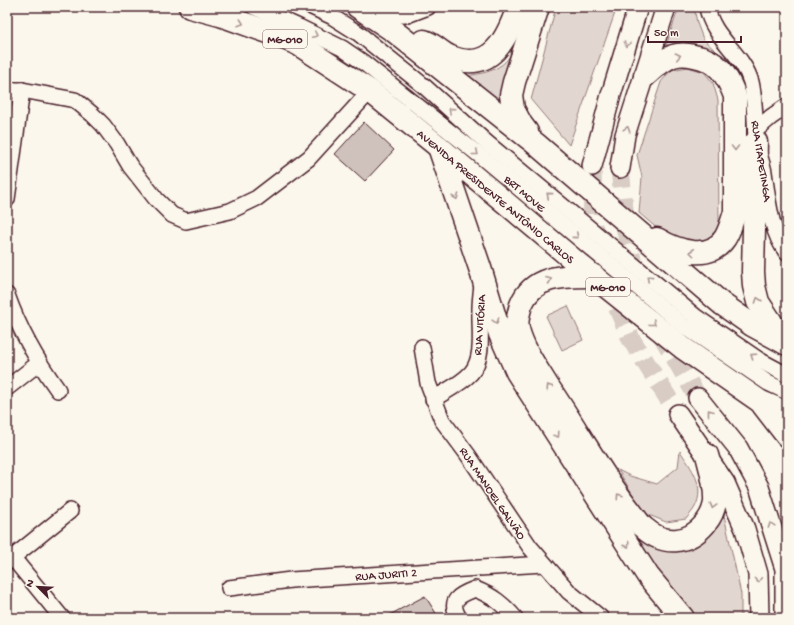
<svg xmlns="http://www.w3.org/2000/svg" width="794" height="625" font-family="'Gochi Hand',sans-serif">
	<rect width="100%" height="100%" fill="#fbf7ec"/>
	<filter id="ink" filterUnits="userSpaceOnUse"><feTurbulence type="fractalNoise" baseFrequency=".025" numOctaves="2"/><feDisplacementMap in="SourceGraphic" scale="8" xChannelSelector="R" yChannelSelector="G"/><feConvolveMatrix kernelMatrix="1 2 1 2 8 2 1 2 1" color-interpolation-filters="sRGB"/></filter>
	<g filter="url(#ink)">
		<g fill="#e2d7d0" stroke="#967b7e">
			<polygon points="556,7 617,7 569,145 531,100"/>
			<polygon points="679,7 694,7 697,23 703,39 723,58 730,71 663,55"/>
			<path d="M517,40L506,110L465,76C480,74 496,72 507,60C511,55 514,46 517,40Z"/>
			<polygon points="688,67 704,72 713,83 718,100 719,226 714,236 704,244 673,242 639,213 642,177 637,155 661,82 671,70"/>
			<polygon points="568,306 583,340 562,350 546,316"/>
			<polygon points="508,327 660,547 722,506 741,594 741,618 695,618 650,564"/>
			<path d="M680,451C691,468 706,486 695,507C693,511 689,515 686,519L666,522L644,513L618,470L630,476L657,484L678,467Z"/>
		</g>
		<g fill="#cfc2bc" stroke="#4a1f2b">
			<polygon points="364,122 394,150 365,181 335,154"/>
			<polygon points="425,596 439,618 384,618"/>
		</g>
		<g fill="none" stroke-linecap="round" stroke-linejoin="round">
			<g stroke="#d8ccc5" stroke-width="19" stroke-dasharray="19 10" stroke-linecap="butt">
				<polyline points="592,166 593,226 608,285 631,339 678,414"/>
				<polyline points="620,168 626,231 636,278"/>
				<polyline points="660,332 698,398"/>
			</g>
			<defs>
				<g id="minor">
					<polyline points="254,7 299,27 342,48 364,63 479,155 684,326 768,383 787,392"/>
					<polyline points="312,7 331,16 358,33 424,86 487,143 696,317 759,360 787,375"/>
					<path d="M707,7C712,38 743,53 751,82C755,98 755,123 756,140C757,151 762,161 764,172C768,199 770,231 787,253"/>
					<polyline points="370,16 407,15 428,7"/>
					<polyline points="7,90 22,90 75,100 92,114 103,125 117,144 130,166 156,199 172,215 186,221 230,211 257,198 309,158 370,91"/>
					<polyline points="756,130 771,117 787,106"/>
					<polyline points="7,199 22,90"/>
					<path d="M7,295C19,329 37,361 58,390"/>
					<polyline points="422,347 428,383 442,420 468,455 530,547 569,592 601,618"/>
					<polyline points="7,388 39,363"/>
					<path d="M433,399C446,391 461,384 471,373C485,357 479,328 480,309C480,301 481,293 482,285"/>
					<polyline points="13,558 62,618"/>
					<polyline points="7,562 70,511"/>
					<polyline points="229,588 291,580 544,564"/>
					<path d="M459,618C448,600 459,595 475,589C493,596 503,604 515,618"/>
				</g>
				<g id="major">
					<polyline points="592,166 611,95 638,7"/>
					<polyline points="620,168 625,135 666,7"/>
					<polyline points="698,398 738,448 759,487 785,569 785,618"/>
					<polyline points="678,414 725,483 745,529 758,574 759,618"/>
				</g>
				<g id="highway">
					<polyline points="190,7 220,15 271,33 298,44 370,91 439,147 588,272 683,348 761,402 787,413"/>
					<polyline points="358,7 395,32 536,144 722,304 752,325 787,344"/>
					<path d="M424,41C434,44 441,53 451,57C491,73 507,39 518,7"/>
					<path d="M645,76C653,69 662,60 673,56C679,54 687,54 694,56C718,60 727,75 735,96V212C732,221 730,230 725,238C709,262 677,251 657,239"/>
					<polyline points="527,132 521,124 513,109 511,95 514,82 538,7"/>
					<polyline points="756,142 753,272 754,286 758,302 783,340"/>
					<polyline points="439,147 480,268 500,334 517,372 648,576 683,618"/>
					<path d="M594,276C567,276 533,274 521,305C519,312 516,321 518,329C523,349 536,367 547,385C558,401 568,417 578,433C595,460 611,487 631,512C635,517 639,524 644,528C664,546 688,544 705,524C710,518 714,510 715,502C716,486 711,470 707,455"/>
					<polyline points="763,405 787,436"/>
				</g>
			</defs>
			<use href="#minor" stroke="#4a1f2b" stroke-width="18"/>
			<use href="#major" stroke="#4a1f2b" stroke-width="22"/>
			<use href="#highway" stroke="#4a1f2b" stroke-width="25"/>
			<use href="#minor" stroke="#fbf7ec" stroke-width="15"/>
			<use href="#major" stroke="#fbf7ec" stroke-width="19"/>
			<use href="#highway" stroke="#fbf7ec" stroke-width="22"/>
		</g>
		<defs><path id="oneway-chevron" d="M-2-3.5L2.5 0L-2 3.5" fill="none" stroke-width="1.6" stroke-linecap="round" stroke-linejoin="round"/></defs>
		<g stroke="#ab9695">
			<use href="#oneway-chevron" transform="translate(241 23) rotate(19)"/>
			<use href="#oneway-chevron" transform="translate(315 35) rotate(26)"/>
			<use href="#oneway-chevron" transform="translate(627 44) rotate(107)"/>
			<use href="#oneway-chevron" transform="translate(678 56) rotate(-12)"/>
			<use href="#oneway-chevron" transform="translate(451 110) rotate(-138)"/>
			<use href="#oneway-chevron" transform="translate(627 129) rotate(-73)"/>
			<use href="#oneway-chevron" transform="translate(735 148) rotate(90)"/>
			<use href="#oneway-chevron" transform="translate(476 153) rotate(39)"/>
			<use href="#oneway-chevron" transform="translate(549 195) rotate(-140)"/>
			<use href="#oneway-chevron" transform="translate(456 197) rotate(71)"/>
			<use href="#oneway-chevron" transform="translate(576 236) rotate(40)"/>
			<use href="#oneway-chevron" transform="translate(692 252) rotate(-173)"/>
			<use href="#oneway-chevron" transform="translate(649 278) rotate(-140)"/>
			<use href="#oneway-chevron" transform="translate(549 280) rotate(-22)"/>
			<use href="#oneway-chevron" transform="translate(758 300) rotate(-109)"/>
			<use href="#oneway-chevron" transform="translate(496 321) rotate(72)"/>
			<use href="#oneway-chevron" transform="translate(653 323) rotate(39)"/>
			<use href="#oneway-chevron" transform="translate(753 356) rotate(-146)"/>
			<use href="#oneway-chevron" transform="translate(549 387) rotate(-123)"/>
			<use href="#oneway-chevron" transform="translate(710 412) rotate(-128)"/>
			<use href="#oneway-chevron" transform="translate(557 435) rotate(57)"/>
			<use href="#oneway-chevron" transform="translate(619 496) rotate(-124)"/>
			<use href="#oneway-chevron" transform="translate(713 506) rotate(105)"/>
			<use href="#oneway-chevron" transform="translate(771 525) rotate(-108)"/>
			<use href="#oneway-chevron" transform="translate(627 545) rotate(57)"/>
			<use href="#oneway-chevron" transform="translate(758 580) rotate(86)"/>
		</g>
	</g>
	<g text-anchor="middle" stroke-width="3" stroke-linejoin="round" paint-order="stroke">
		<g fill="#fbf7ec" stroke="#7f6065" stroke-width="1">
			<rect x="263" y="30" width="44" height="18" rx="3"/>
			<rect x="586" y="278" width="44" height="18" rx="3"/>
		</g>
		<g font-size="11" font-weight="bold" fill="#4a1f2b">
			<text x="285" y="43">MG-010</text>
			<text x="608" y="291">MG-010</text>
		</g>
		<g font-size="12" fill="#4a1f2b" stroke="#fbf7ec">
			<text transform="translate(762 161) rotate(81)" y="4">RUA ITAPETINGA</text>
			<text transform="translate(525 193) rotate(40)" y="4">BRT MOVE</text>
			<text transform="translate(496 196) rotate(40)" y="4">AVENIDA PRESIDENTE ANTÔNIO CARLOS</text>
			<text transform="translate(479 325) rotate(-86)" y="4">RUA VITÓRIA</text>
			<text transform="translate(493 493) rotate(56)" y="4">RUA MANOEL GALVÃO</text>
			<text transform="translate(386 574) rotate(-4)" y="4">RUA JURITI 2</text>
		</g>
	</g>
	<rect width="794" height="625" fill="none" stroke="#fbf7ec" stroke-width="24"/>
	<rect x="12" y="12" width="770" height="601" fill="none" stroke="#4a1f2b" stroke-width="1.5" filter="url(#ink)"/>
	<g transform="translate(38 587) rotate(294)" stroke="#fbf7ec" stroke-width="3" paint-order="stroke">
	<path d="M0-3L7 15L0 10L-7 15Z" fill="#4a1f2b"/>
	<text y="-6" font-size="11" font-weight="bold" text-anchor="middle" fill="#4a1f2b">N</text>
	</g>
	<path d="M648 36v6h93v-6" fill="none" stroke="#4a1f2b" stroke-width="2"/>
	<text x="654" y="36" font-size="12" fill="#4a1f2b" stroke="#fbf7ec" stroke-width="3" paint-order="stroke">50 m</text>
</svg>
